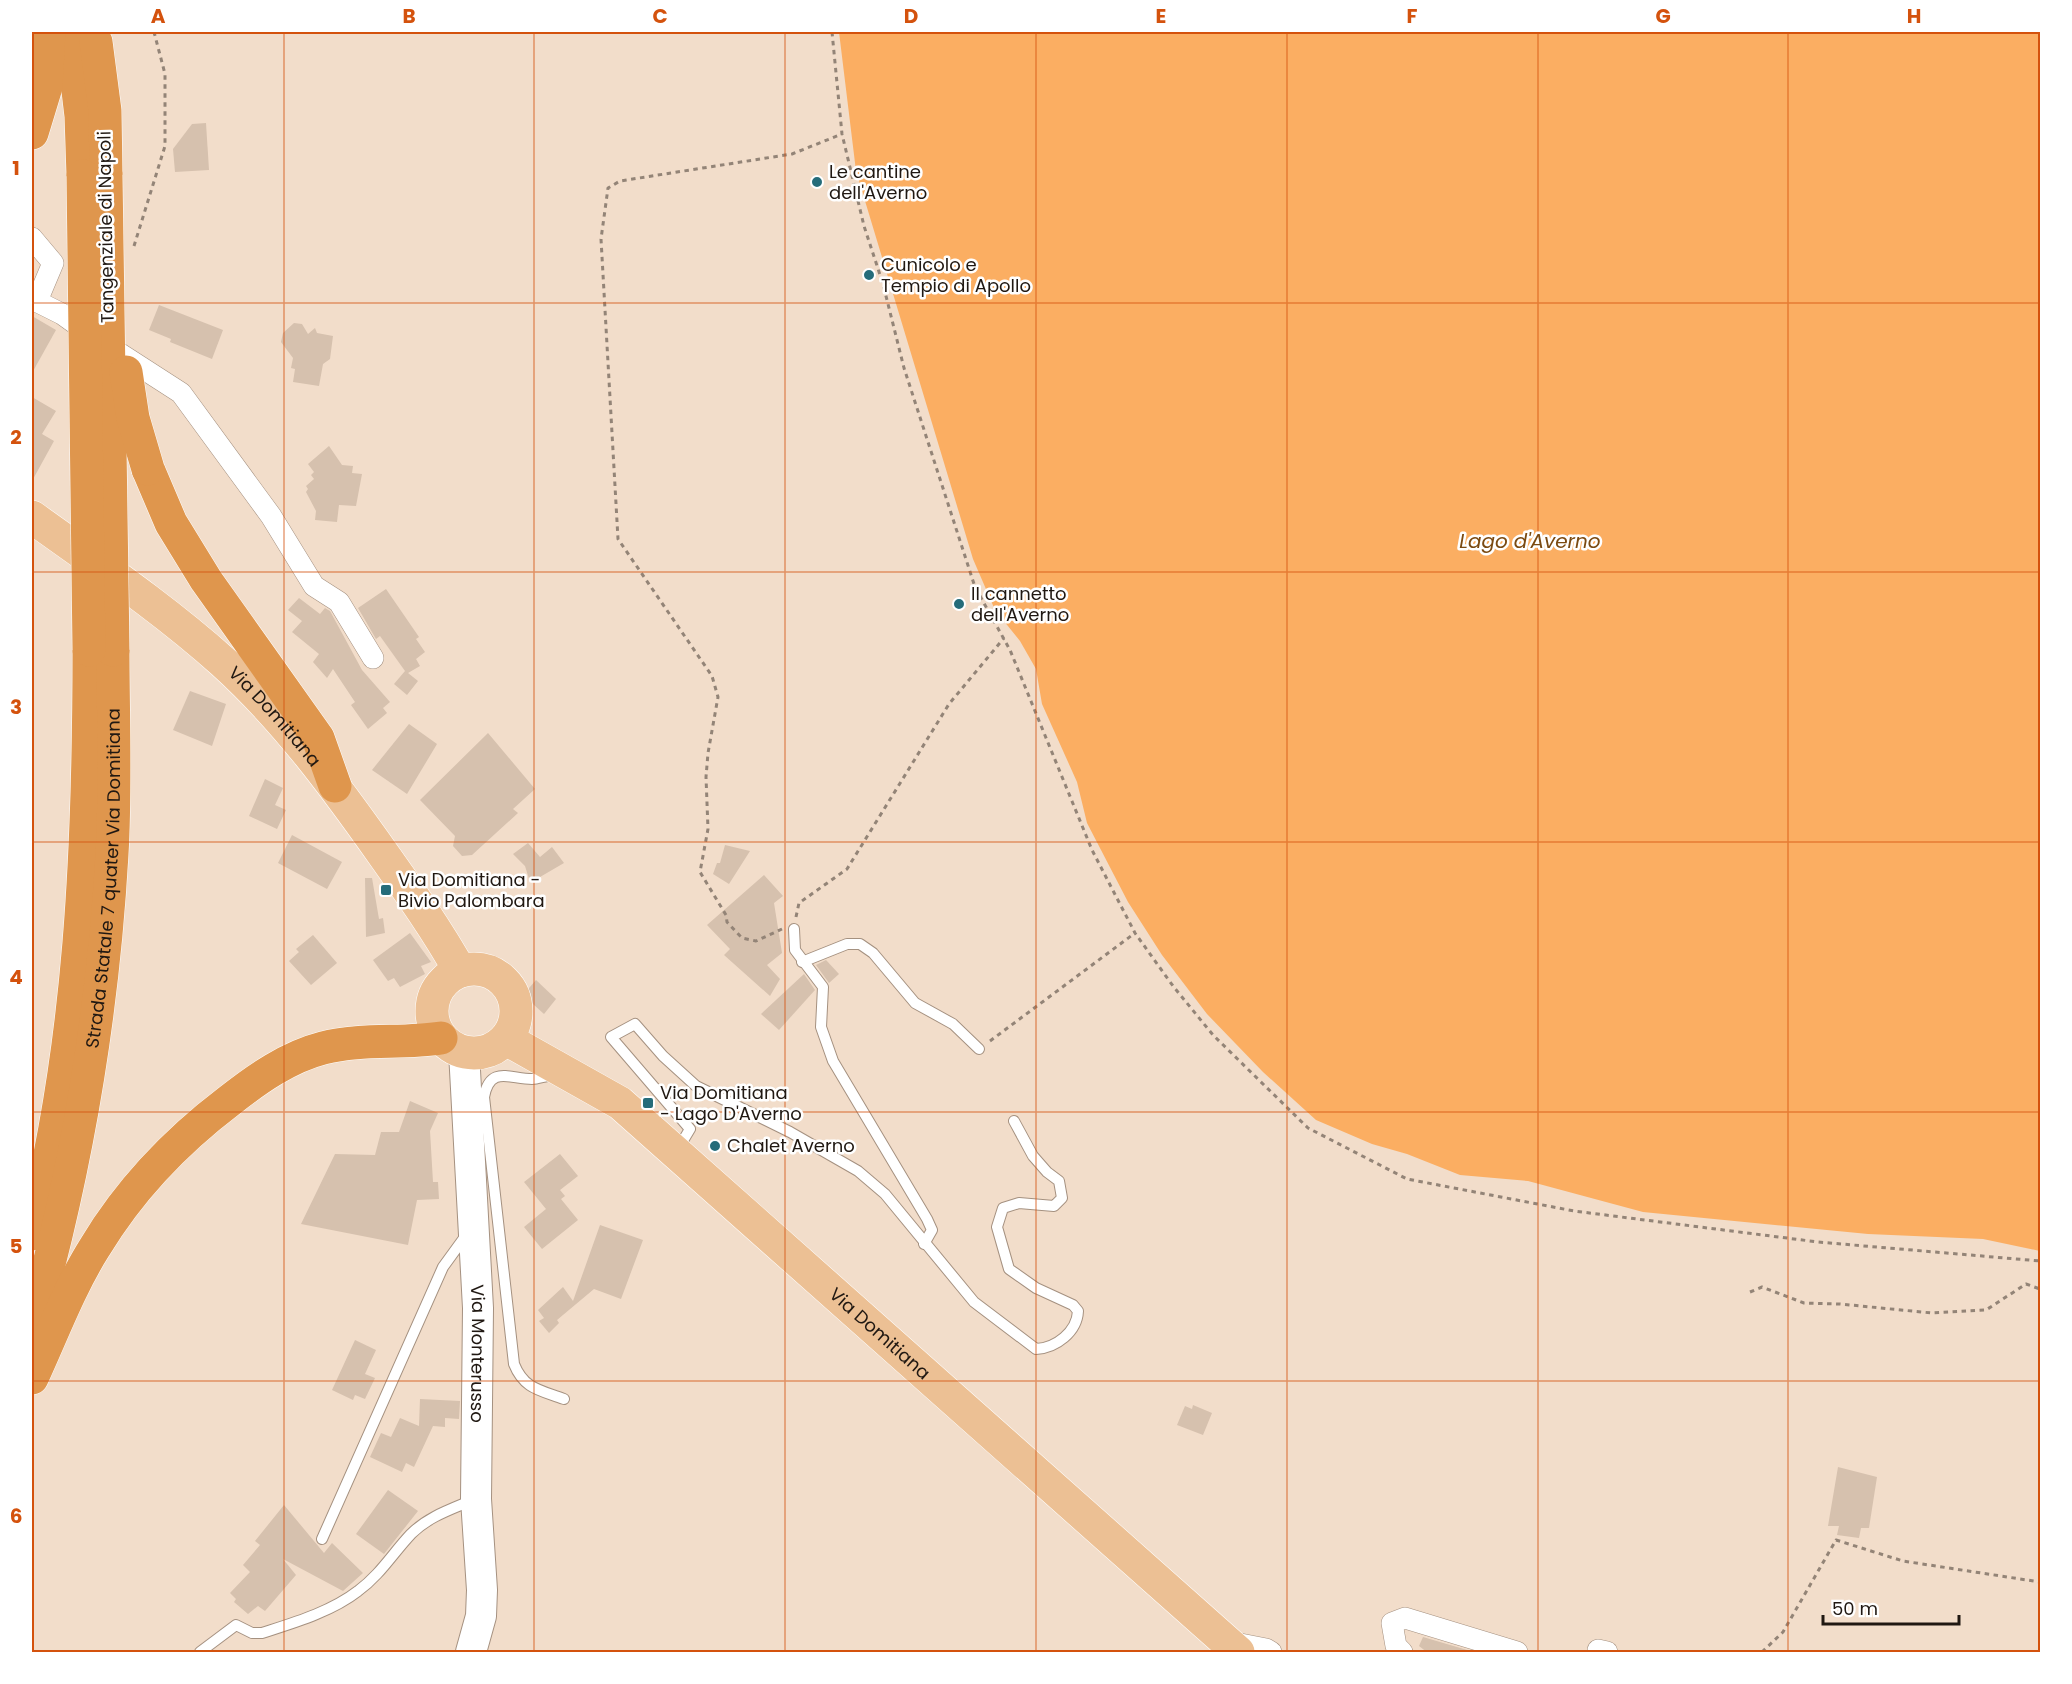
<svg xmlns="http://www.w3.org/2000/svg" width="2072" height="1684" font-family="Poppins,sans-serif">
	<rect width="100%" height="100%" fill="#f2ddca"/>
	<polygon fill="#fbae62" points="839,32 2040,32 2040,1251 1983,1239 1868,1234 1643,1212 1528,1181 1460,1175 1407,1154 1372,1144 1316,1120 1263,1072 1207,1014 1162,955 1128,902 1087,823 1077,782 1042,704 1036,669 1020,641 995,610 973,559 856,171"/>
	<g fill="#d6c1ae">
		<polygon points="206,123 209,170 175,172 173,149 192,124"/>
		<polygon points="159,305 223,330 212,359 170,342 171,339 149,330"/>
		<polygon points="32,316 56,330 32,373"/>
		<polygon points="294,323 302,324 308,334 315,328 317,333 333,336 330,359 323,364 319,386 293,382 295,369 291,368 293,358 281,342 283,333"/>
		<polygon points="32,397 56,411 42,434 54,441 32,481"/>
		<polygon points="329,446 342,465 353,466 352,473 362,474 356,506 339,505 337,522 315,520 316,511 306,492 308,489 306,486 314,479 311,475 314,472 308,464"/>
		<polygon points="386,589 419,637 416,639 425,652 416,659 420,666 408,673 418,681 407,695 394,684 405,671 380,636 376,639 358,608"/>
		<polygon points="299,598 320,614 325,608 330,611 362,670 390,702 383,708 387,713 368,729 351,705 355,702 333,669 327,678 313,662 319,654 292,632 302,621 288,610"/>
		<polygon points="190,691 226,704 212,746 173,730"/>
		<polygon points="409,724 437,744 407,794 372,770"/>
		<polygon points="488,733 535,789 513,809 518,813 472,855 462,856 453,846 455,836 420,800"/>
		<polygon points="265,779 283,788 275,805 286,810 277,829 249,816"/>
		<polygon points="292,835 342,862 327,889 278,863"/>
		<polygon points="528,843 540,857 552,847 564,863 540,877 529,879 525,866 513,854"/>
		<polygon points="725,845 750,851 729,884 713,874 717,863 720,863"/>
		<polygon points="764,875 783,896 774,903 782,953 767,965 780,979 770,996 724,955 730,949 707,925"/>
		<polygon points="365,878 372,878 379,919 383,918 385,933 366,937"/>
		<polygon points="410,933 431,962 421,966 425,974 400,987 394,978 388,981 373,960"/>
		<polygon points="313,935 337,963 311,985 289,961 299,952 296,949"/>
		<polygon points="826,960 839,974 829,983 816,965"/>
		<polygon points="804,974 815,990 779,1030 761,1014"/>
		<polygon points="536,980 556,999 544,1014 523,995"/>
		<polygon points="410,1101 438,1113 430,1131 433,1182 438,1182 439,1199 417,1200 408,1245 301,1224 335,1154 375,1155 381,1132 399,1132"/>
		<polygon points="560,1154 578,1176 560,1190 565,1196 561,1199 578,1220 542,1249 524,1227 546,1209 524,1182"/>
		<polygon points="600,1225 643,1240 621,1299 594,1289 557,1320 559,1323 549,1333 539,1321 544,1318 538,1310 563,1287 573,1301"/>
		<polygon points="355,1340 376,1350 365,1374 375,1378 365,1399 355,1395 353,1400 332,1390"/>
		<polygon points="420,1399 460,1401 459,1419 445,1418 445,1427 433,1426 414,1467 406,1463 402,1472 370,1457 381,1433 391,1437 400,1418 419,1426"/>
		<polygon points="1193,1405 1212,1413 1203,1435 1177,1425 1185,1406 1192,1409"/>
		<polygon points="1838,1467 1877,1477 1869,1528 1861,1528 1859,1538 1837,1535 1839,1526 1828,1526"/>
		<polygon points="388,1490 418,1511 384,1554 356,1534"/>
		<polygon points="284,1505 324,1553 332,1543 363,1573 343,1591 283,1559 296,1575 265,1611 258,1606 248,1614 234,1602 236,1599 230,1593 250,1572 243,1565 260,1545 255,1541"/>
		<polygon points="1423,1637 1474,1652 1474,1653 1428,1653 1419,1646"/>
	</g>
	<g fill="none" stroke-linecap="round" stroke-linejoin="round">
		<defs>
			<g id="lane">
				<polyline points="794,929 795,950 823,987 821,1027 833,1061 927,1219 932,1230 924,1244"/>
				<polyline points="802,962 847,944 860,944 873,953 915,1003 953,1024 979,1049"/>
				<path d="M551,1071L547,1076C542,1077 537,1079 532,1079C510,1079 490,1065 484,1097L514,1364C524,1389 540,1390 564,1399"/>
				<path d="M678,1149L690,1129L611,1037L635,1024L663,1056L696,1086L790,1132L858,1171L885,1194L974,1302L1036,1349C1056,1348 1077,1332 1078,1311L1073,1305L1036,1288L1009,1269L997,1227L1003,1208L1019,1203L1054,1206L1062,1198L1059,1181L1047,1172L1033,1156L1014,1121"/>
				<polyline points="322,1539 443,1267 467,1234"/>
				<path d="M200,1652L236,1625L252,1633H262C293,1623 331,1612 358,1591C380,1575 393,1553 411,1534C429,1516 452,1509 475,1499"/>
			</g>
			<g id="street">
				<polyline points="32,238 53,263 37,301"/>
				<polyline points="32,299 62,314 90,334"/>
				<polyline points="119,353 181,393 271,516 314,586 339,602 373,658"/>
				<polyline points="1225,1641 1266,1649 1271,1652"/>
				<polyline points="1598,1650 1607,1652"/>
				<polyline points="1402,1652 1396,1646 1392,1623 1405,1618 1517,1652"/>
			</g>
			<g id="secondary">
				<path id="s1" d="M464,1052L478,1308L476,1499L482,1590L481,1616L471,1652"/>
			</g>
			<g id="primary">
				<path id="s2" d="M32,517C96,563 164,609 223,662C285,718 335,786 383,854C410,892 437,930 460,971"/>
				<circle cx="474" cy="1011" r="42"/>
				<path id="s3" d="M506,1039L620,1103L1238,1652"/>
			</g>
			<g id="highway">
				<polyline points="71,32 81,116 83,176"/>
				<polyline points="96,42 105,111 106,175"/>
				<polyline points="32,133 46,87 49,32"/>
				<polyline points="148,469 171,523 206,580 318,738 335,786"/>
				<path d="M32,1234C81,1042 89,847 89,650"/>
				<path id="s4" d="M32,1327C76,1173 103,1014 112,854C116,786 113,718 113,650"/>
				<path d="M32,1378C52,1335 69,1288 95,1247C130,1189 175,1142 229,1101C257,1079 288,1057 323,1048C361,1038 402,1044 441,1038"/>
			</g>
		</defs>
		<use href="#lane" stroke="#a59180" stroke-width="12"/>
		<use href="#street" stroke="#a59180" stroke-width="22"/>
		<use href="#secondary" stroke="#a59180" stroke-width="32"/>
		<use href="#primary" stroke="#fff" stroke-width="34"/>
		<use href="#highway" stroke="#fff" stroke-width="34"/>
		<g stroke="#938477" stroke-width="3" stroke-dasharray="4.5 4.5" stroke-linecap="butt">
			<polyline points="832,32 842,134 864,226 883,284 904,368 975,587 1010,650 1092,850 1135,933 1173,986 1213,1035 1308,1128 1407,1179 1574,1211 1818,1242 2040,1261"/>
			<polyline points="134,246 165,146 165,74 154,32"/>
			<polyline points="796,917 799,903 847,869 949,704 1004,638"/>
			<polyline points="782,929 756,941 742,938 727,922 726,915 700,872 708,829 706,777 708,753 718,697 712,676 618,539 601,239 608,188 620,181 792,154 842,134"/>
			<polyline points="990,1041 1135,933"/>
			<polyline points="1750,1292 1762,1287 1804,1303 1840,1304 1932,1313 1986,1310 2026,1284 2040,1289"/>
			<polyline points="1762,1652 1783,1632 1836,1540 1903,1561 2040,1582"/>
		</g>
		<use href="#lane" stroke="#fff" stroke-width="10"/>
		<use href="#street" stroke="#fff" stroke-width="21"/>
		<use href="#secondary" stroke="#fff" stroke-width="30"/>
		<use href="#primary" stroke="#ecc094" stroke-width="33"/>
		<use href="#highway" stroke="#df964d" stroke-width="33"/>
		<defs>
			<g id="highway-bridge">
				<polyline points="106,175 113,650"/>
				<polyline points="83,176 89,650"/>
				<polyline points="126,372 133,418 148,469"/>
			</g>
		</defs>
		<use href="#highway-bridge" stroke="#fff" stroke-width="34" stroke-linecap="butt"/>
		<use href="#highway-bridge" stroke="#df964d" stroke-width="33"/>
	</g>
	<path fill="none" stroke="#d4520d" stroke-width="1.5" stroke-opacity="0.55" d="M284,32V1652M534,32V1652M785,32V1652M1036,32V1652M1287,32V1652M1538,32V1652M1788,32V1652M32,303H2040M32,572H2040M32,842H2040M32,1112H2040M32,1381H2040"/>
	<g fill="#256c7a" stroke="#fff" stroke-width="2">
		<circle cx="817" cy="182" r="6"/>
		<circle cx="869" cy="275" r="6"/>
		<circle cx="959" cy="604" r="6"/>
		<rect x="380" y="884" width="12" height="12" rx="3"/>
		<rect x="642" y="1097" width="12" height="12" rx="3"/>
		<circle cx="715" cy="1146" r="6"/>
	</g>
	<g text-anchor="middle" stroke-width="5" stroke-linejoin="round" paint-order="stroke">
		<g font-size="18" fill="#201812" stroke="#fff" text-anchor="start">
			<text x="829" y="178">Le cantine<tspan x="829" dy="21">dell'Averno</tspan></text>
			<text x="881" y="271">Cunicolo e<tspan x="881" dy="21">Tempio di Apollo</tspan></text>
			<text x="971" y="600">Il cannetto<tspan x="971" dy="21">dell'Averno</tspan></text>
			<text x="398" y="886">Via Domitiana -<tspan x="398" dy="21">Bivio Palombara</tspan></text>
			<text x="660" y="1099">Via Domitiana<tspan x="660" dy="21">- Lago D'Averno</tspan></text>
			<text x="727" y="1152">Chalet Averno</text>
		</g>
		<g font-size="18" fill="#201812" stroke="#fff">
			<text transform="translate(106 227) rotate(-91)" y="6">Tangenziale di Napoli</text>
			<text dy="6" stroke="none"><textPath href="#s2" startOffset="315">Via Domitiana</textPath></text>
			<text dy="6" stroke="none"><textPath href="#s4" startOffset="456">Strada Statale 7 quater Via Domitiana</textPath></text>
			<text dy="6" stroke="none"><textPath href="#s3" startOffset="478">Via Domitiana</textPath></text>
			<text dy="6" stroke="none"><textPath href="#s1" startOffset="302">Via Monterusso</textPath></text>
		</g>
		<g font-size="20" font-style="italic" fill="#7b4a11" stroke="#fff">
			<text x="1530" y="548">Lago d'Averno</text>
		</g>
	</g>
	<rect width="2072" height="1684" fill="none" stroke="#ffffff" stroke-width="66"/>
	<path d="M1823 1615v9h136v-9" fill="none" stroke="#201812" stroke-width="3"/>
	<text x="1832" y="1615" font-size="18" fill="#201812" stroke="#ffffff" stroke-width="4.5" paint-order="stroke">50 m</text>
	<rect x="33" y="33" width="2006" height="1618" fill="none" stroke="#d4520d" stroke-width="2"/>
	<g font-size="20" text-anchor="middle" font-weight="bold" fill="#d4520d">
		<text x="158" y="23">A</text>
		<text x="409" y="23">B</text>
		<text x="660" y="23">C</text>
		<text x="911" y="23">D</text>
		<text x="1161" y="23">E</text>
		<text x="1412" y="23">F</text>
		<text x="1663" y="23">G</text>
		<text x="1914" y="23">H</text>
		<text x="16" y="175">1</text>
		<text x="16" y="444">2</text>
		<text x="16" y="714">3</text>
		<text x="16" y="984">4</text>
		<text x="16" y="1253">5</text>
		<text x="16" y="1523">6</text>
	</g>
</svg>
